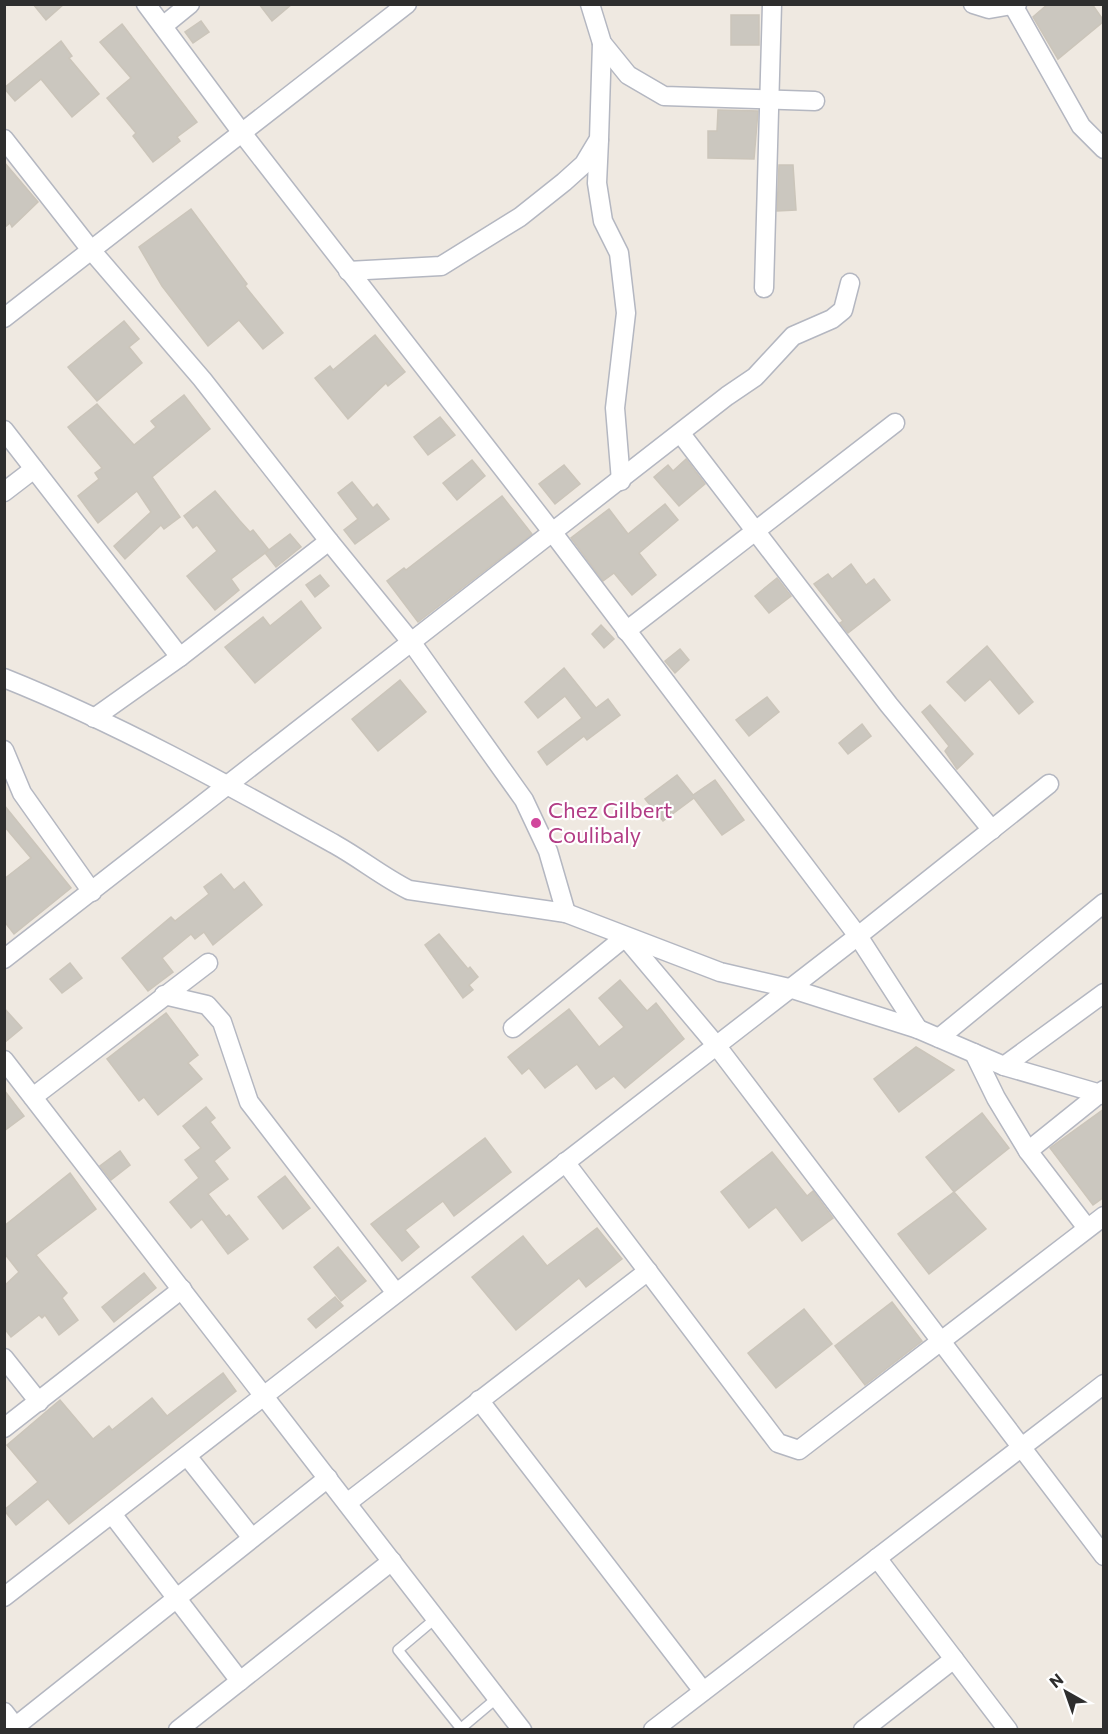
<svg xmlns="http://www.w3.org/2000/svg" width="1108" height="1734" font-family="Commissioner,sans-serif">
	<rect width="100%" height="100%" fill="#efe9e1"/>
	<g fill="#cbc7bf" stroke="#cbc5ba" stroke-width="1.5">
		<polygon points="33,4 64,4 46,20"/>
		<polygon points="259,4 292,4 272,21"/>
		<polygon points="1048,4 1092,4 1104,21 1058,59 1033,17"/>
		<rect x="731" y="15" width="28" height="30"/>
		<polygon points="201,21 209,32 193,43 185,32"/>
		<polygon points="122,24 197,122 177,137 180,141 153,162 133,136 136,133 107,98 131,78 100,42"/>
		<polygon points="61,41 72,56 69,58 99,94 72,117 41,79 15,101 4,88"/>
		<polygon points="718,110 758,111 754,159 708,158 708,131 717,131"/>
		<polygon points="4,162 38,202 12,227 10,223 4,228"/>
		<polygon points="779,165 793,165 796,210 777,211"/>
		<polygon points="191,209 247,284 245,286 283,333 263,349 239,320 208,346 162,286 139,247"/>
		<polygon points="124,321 139,339 129,347 142,363 97,401 68,367"/>
		<polygon points="375,335 405,372 388,386 386,383 348,419 315,378 330,366 333,370"/>
		<polygon points="184,395 210,429 152,477 180,517 164,529 161,525 125,559 114,546 151,512 137,491 98,523 78,496 99,479 95,473 102,468 68,427 97,404 134,445 156,427 151,421"/>
		<polygon points="440,417 455,435 428,455 414,437"/>
		<polygon points="686,459 705,484 679,506 654,477 668,465 673,471"/>
		<polygon points="472,460 485,476 457,500 443,483"/>
		<polygon points="564,465 580,484 555,504 539,484"/>
		<polygon points="352,482 373,508 377,504 389,519 355,544 344,530 358,519 338,493"/>
		<polygon points="215,491 240,521 250,532 253,530 269,550 231,579 239,590 215,610 187,576 217,551 197,525 193,528 184,516"/>
		<polygon points="502,496 532,534 418,622 387,581 404,568 406,570"/>
		<polygon points="665,504 678,520 639,553 656,575 632,595 614,573 603,581 571,538 609,509 628,534"/>
		<polygon points="290,534 301,547 276,567 265,553"/>
		<polygon points="851,564 866,585 874,579 890,600 848,633 840,623 843,621 814,584 828,574 832,579"/>
		<polygon points="320,575 329,586 315,597 306,585"/>
		<polygon points="777,578 791,596 769,613 755,596"/>
		<polygon points="301,601 321,628 255,683 225,647 263,617 270,626"/>
		<polygon points="601,625 614,639 604,648 592,634"/>
		<polygon points="987,646 1033,702 1019,714 990,679 965,701 947,682"/>
		<polygon points="680,649 689,660 675,673 665,661"/>
		<polygon points="564,668 596,708 608,699 620,715 587,740 584,736 547,765 538,752 582,718 565,696 538,718 525,702"/>
		<polygon points="400,680 426,712 378,751 352,719"/>
		<polygon points="767,697 779,712 749,736 736,720"/>
		<polygon points="930,705 973,754 957,769 945,751 949,746 922,712"/>
		<polygon points="862,724 871,736 848,754 839,743"/>
		<polygon points="677,775 693,795 715,780 744,820 722,835 694,798 663,821 645,799"/>
		<polygon points="4,805 71,888 14,934 4,921 4,879 31,858 4,826"/>
		<polygon points="221,874 234,890 244,882 262,905 213,945 204,932 195,939 191,934 162,958 173,972 148,991 122,958 171,917 175,921 209,894 204,887"/>
		<polygon points="439,934 468,969 470,967 478,977 469,985 473,990 463,998 425,945"/>
		<polygon points="70,963 82,978 62,993 50,979"/>
		<polygon points="620,980 647,1011 656,1003 684,1039 625,1088 614,1076 596,1089 577,1064 545,1088 529,1068 522,1074 508,1057 569,1009 599,1047 624,1027 599,998"/>
		<polygon points="4,1008 22,1028 4,1043"/>
		<polygon points="166,1013 198,1055 188,1063 202,1079 158,1115 144,1097 139,1101 107,1059"/>
		<polygon points="916,1047 954,1070 899,1112 874,1079"/>
		<polygon points="4,1090 24,1116 4,1131"/>
		<polygon points="206,1107 215,1118 210,1122 230,1148 214,1161 228,1179 208,1194 226,1217 229,1215 248,1239 228,1254 202,1219 191,1228 170,1202 199,1178 185,1160 201,1148 183,1126"/>
		<polygon points="1104,1109 1104,1197 1093,1205 1050,1148"/>
		<polygon points="982,1113 1009,1148 954,1192 926,1157"/>
		<polygon points="485,1138 511,1172 454,1216 443,1201 405,1230 419,1247 402,1261 371,1224"/>
		<polygon points="120,1151 130,1165 111,1180 100,1166"/>
		<polygon points="772,1152 807,1196 813,1191 833,1218 802,1241 776,1207 749,1228 721,1192"/>
		<polygon points="70,1173 96,1209 36,1255 67,1293 62,1298 78,1320 59,1335 45,1315 42,1318 39,1315 11,1337 4,1328 4,1286 19,1272 4,1253 4,1226"/>
		<polygon points="285,1176 310,1208 283,1229 258,1197"/>
		<polygon points="954,1192 986,1229 929,1274 898,1234"/>
		<polygon points="597,1228 622,1259 586,1287 579,1278 516,1330 472,1277 523,1236 547,1266"/>
		<polygon points="338,1247 366,1281 341,1301 314,1267"/>
		<polygon points="144,1273 156,1288 114,1322 102,1307"/>
		<polygon points="335,1297 343,1306 316,1328 308,1319"/>
		<polygon points="892,1302 922,1341 865,1385 835,1346"/>
		<polygon points="804,1309 832,1344 776,1388 748,1353"/>
		<polygon points="223,1373 236,1391 69,1524 48,1499 16,1525 4,1510 38,1482 7,1445 60,1400 93,1439 109,1426 112,1430 152,1398 167,1416"/>
	</g>
	<g fill="none" stroke-linecap="round" stroke-linejoin="round">
		<defs>
			<g id="lane">
				<polyline points="436,1618 398,1650 462,1730"/>
				<polyline points="459,1730 497,1698"/>
			</g>
			<g id="street">
				<polyline points="146,4 242,133 553,533 858,936 918,1029"/>
				<polyline points="590,4 602,43 628,75 664,96 815,101"/>
				<polyline points="973,4 989,9 1017,4"/>
				<polyline points="1014,7 1081,126 1104,149"/>
				<polyline points="163,26 190,4"/>
				<polyline points="4,139 91,250 202,379 329,541 412,643 524,800 548,851 566,913"/>
				<polyline points="599,140 597,183 603,221 619,253 626,313 615,408 621,481"/>
				<polyline points="348,271 441,266 520,217 564,182 584,164 599,139 602,43"/>
				<polyline points="764,288 772,4"/>
				<polyline points="4,318 407,4"/>
				<polyline points="4,430 180,657"/>
				<polyline points="681,434 889,705 992,830"/>
				<polyline points="4,492 34,469"/>
				<polyline points="626,631 895,423"/>
				<path d="M4,678C119,724 228,785 336,845C361,859 383,877 409,890L566,913L720,972L789,988L918,1029L1004,1066L1104,1095"/>
				<polyline points="94,718 180,657 329,541"/>
				<polyline points="4,750 22,793 92,892"/>
				<polyline points="4,959 727,396 755,377 793,336 832,319 843,310 850,283"/>
				<polyline points="164,995 207,1005 222,1022 249,1102 396,1293"/>
				<polyline points="513,1028 625,937 716,1045 1104,1556"/>
				<polyline points="939,1038 1104,903"/>
				<polyline points="974,1053 996,1098 1028,1151 1087,1228"/>
				<polyline points="4,1060 522,1730"/>
				<polyline points="1004,1066 1104,993"/>
				<polyline points="33,1097 208,963"/>
				<polyline points="1028,1151 1104,1090"/>
				<polyline points="565,1162 778,1443 799,1450 1104,1216"/>
				<polyline points="4,1358 39,1402"/>
				<polyline points="479,1400 703,1691"/>
				<polyline points="4,1428 182,1289"/>
				<polyline points="187,1456 252,1538"/>
				<polyline points="347,1503 648,1271"/>
				<polyline points="112,1514 240,1681"/>
				<polyline points="877,1558 1008,1730"/>
				<polyline points="4,1597 858,936 1049,784"/>
				<polyline points="4,1712 18,1730"/>
				<polyline points="16,1726 328,1478"/>
				<polyline points="178,1730 392,1561"/>
				<polyline points="653,1730 1104,1384"/>
				<polyline points="863,1730 954,1659"/>
			</g>
		</defs>
		<use href="#lane" stroke="#b4b7c1" stroke-width="12"/>
		<use href="#street" stroke="#b4b7c1" stroke-width="21"/>
		<use href="#lane" stroke="#fff" stroke-width="9"/>
		<use href="#street" stroke="#fff" stroke-width="18"/>
	</g>
	<circle fill="#d1479c" stroke="#fff" stroke-width="2" cx="536" cy="823" r="6"/>
	<g text-anchor="middle" stroke-width="4.5" stroke-linejoin="round" paint-order="stroke">
		<g font-size="22" fill="#b23c85" stroke="#fff" text-anchor="start">
			<text x="548" y="818">Chez Gilbert<tspan x="548" dy="25">Coulibaly</tspan></text>
		</g>
	</g>
	<rect width="1108" height="1734" fill="none" stroke="#2e2e2e" stroke-width="12"/>
	<g transform="translate(1066 1692) rotate(320)" stroke="#ffffff" stroke-width="4.5" paint-order="stroke">
	<path d="M0-4.5L10 22L0 15L-10 22Z" fill="#2e2e2e"/>
	<text y="-9" font-size="16" font-weight="bold" text-anchor="middle" fill="#2e2e2e">N</text>
	</g>
</svg>
